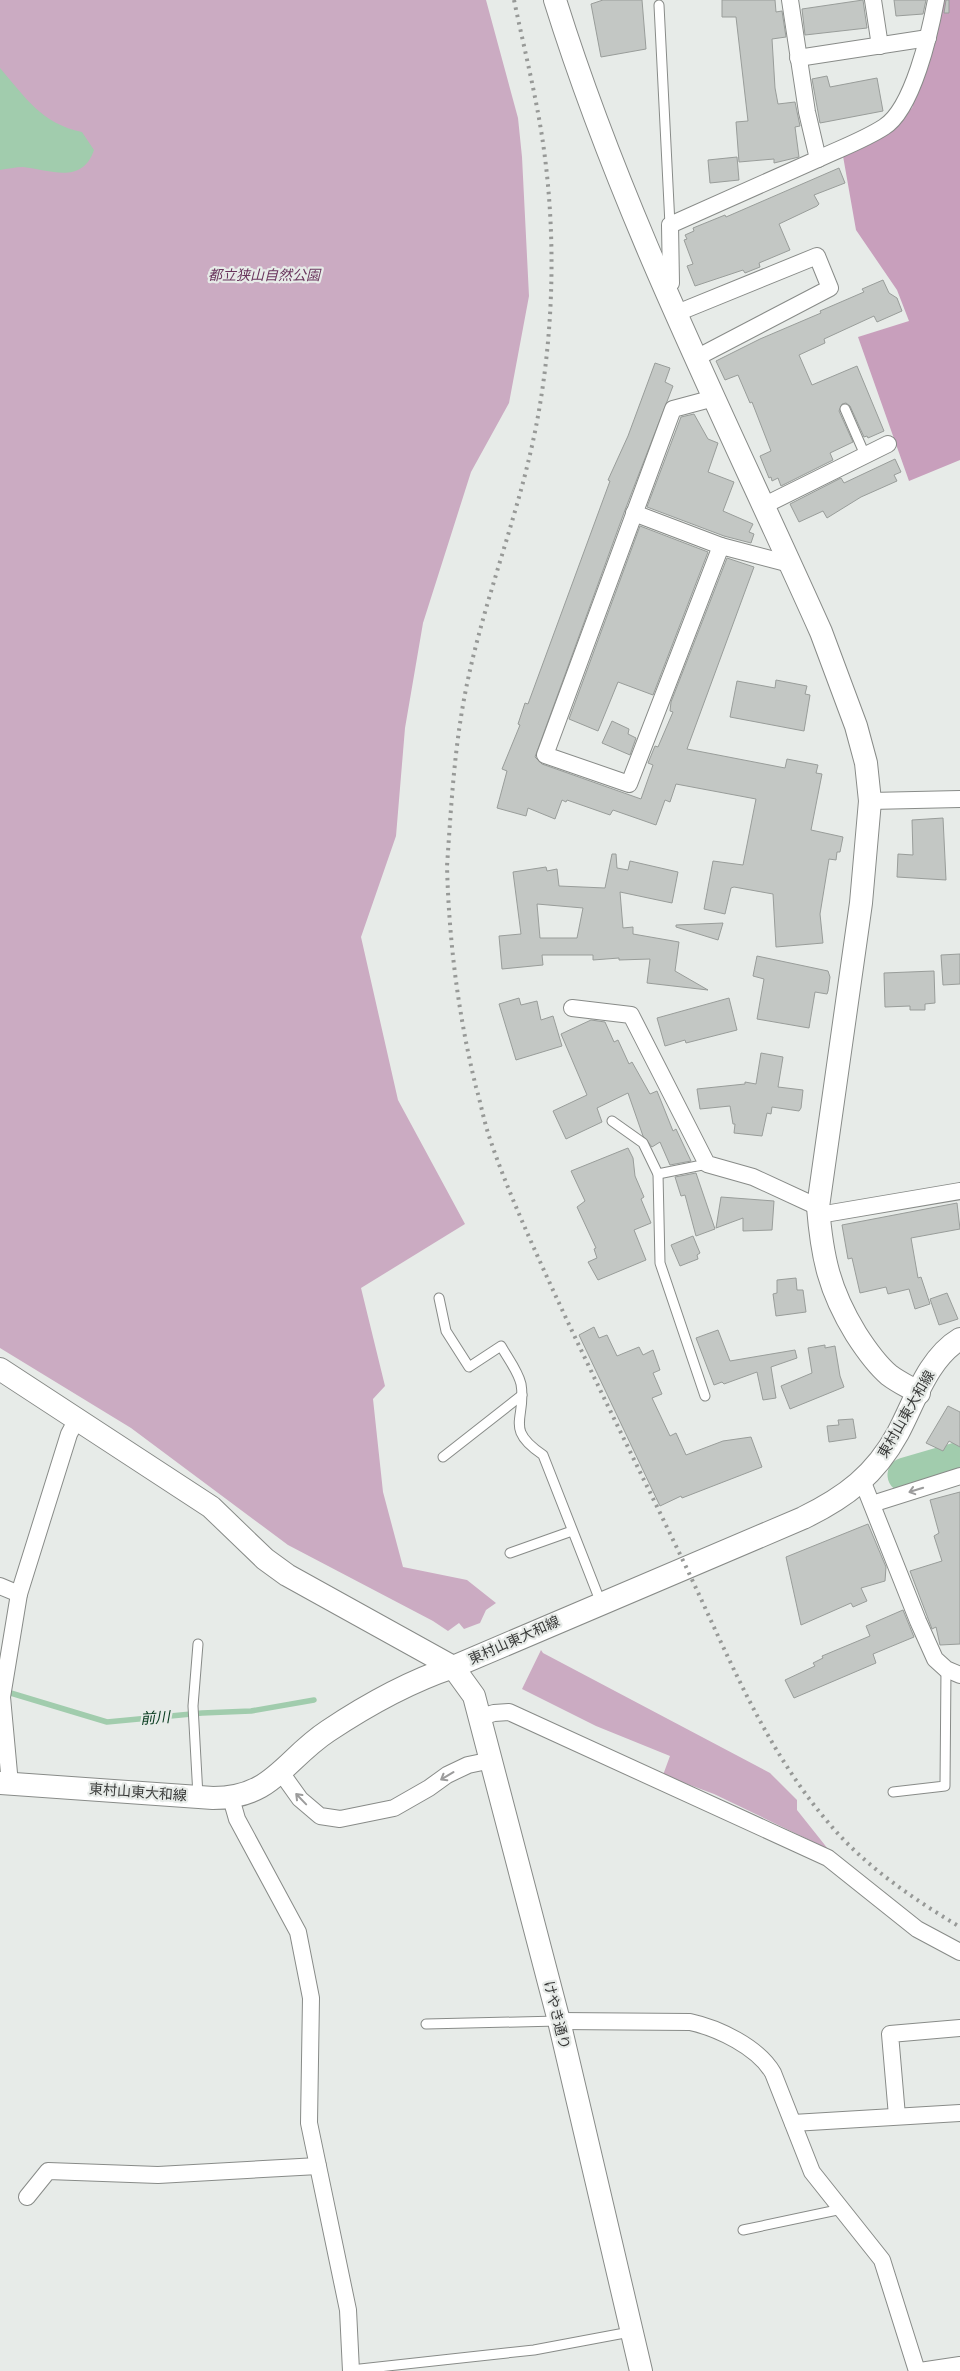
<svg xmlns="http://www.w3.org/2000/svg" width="960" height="2371" font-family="'Libre Baskerville','Noto Sans JP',serif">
	<rect width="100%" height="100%" fill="#e7ebe8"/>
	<g fill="#cbabc2">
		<polygon points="0,0 486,0 518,118 522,157 529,296 509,403 471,472 423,623 405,728 396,836 361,937 398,1100 465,1224 361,1288 385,1386 373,1399 383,1492 403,1567 467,1580 496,1603 486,1610 480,1623 464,1629 459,1623 448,1631 433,1621 288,1545 131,1428 0,1348"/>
		<polygon points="541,1650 543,1653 770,1773 797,1800 797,1810 828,1849 714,1794 663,1775 670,1756 596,1726 522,1689"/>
	</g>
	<polygon fill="#c89fbc" points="945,0 960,0 960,460 909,481 858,337 909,321 897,290 856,230 843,156 912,108"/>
	<path fill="#a1ccad" d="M0,68C25,97 42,124 82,132L94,150C82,185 51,170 23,167C16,167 7,169 0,170Z"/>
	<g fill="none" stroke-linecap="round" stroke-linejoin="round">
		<polyline stroke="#a1ccad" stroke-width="5.5" points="4,1691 107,1722 202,1713 251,1711 314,1700"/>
		<polyline stroke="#a1ccad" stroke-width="35" points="905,1475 960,1459"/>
	</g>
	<g fill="#c3c7c4" stroke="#999d9a" fill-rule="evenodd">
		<polygon points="603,0 642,0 646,49 601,57 591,4"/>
		<polygon points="722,0 775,0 776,12 782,11 786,37 772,39 775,88 778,104 795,102 800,126 795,127 799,157 774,163 774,159 739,162 736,122 748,121 736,17 722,17"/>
		<polygon points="863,0 867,28 805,35 802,9"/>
		<polygon points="894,0 926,0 923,14 896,16"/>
		<polygon points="946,0 949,0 949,13 944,13"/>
		<polygon points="827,76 830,87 877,78 883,111 820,123 812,79"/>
		<polygon points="737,157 739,180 710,183 708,160"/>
		<polygon points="839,168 845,183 814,195 819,204 817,206 779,224 790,250 759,263 760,267 745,273 743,270 695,286 687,266 693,264 684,240 687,239 685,235 694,231 693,228 725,215 726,217"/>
		<polygon points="883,280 889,293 897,298 902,311 877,322 874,316 824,339 825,343 799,355 812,385 857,366 884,431 868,438 867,436 864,437 850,406 846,403 842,404 839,411 853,442 830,453 833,460 781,486 778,478 772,481 771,477 769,478 760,456 771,451 752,402 750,403 738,375 725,380 716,361 760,339 821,313 820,311 864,292 862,289"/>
		<polygon points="655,363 670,368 665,382 673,386 625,510 535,757 542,764 641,799 653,765 648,763 655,746 658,747 673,712 670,711 671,702 727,558 754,567 687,749 785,768 787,759 818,765 816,773 822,774 811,830 843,837 840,852 837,852 836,860 829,859 820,914 823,943 776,947 773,894 734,887 731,888 725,914 704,909 713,861 743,865 756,799 676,784 670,802 665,800 656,825 613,810 610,815 567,800 566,802 562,800 555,819 528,808 526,816 497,808 507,771 502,769 520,725 518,724 525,703 528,704 610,481 608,480 628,436"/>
		<polygon points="694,414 708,439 718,443 708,472 734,482 723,511 753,524 749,532 754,534 751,543 724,536 647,507 681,417"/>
		<polygon points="895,459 901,472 894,475 897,481 861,497 827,518 823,511 799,522 790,504 841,478 844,483"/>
		<polygon points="640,526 708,552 653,695 618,682 598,731 569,719"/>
		<polygon points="776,680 807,686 805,694 810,695 804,731 730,717 737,681 775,688"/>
		<polygon points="612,721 629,729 628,734 636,738 630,755 602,743"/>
		<polygon points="943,818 946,880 897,877 898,854 913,855 912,820"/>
		<path d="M612,854H616L617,868L628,870L630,861L678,872L672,903L620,892L623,928L633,927V934L679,942L675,971L708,990L647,983L650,959L619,960V958L593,960V955H542L543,965L502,969L499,936L521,934L513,872L546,867L547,871L557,869L559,886L605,888ZM537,904L583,908L577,938H540Z"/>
		<polygon points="723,923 718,940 676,927 676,925"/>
		<polygon points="960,954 960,984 943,985 941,955"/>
		<polygon points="757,956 828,971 830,977 828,991 827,994 815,992 809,1028 757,1019 764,979 753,976"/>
		<polygon points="934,971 935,1003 925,1004 925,1010 910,1010 910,1006 885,1007 884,973"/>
		<polygon points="519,998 521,1005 537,1001 541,1020 553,1016 562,1046 516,1060 499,1004"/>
		<polygon points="729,998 737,1030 686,1043 685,1040 665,1046 657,1018"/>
		<polygon points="591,1020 605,1022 614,1042 618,1040 629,1064 632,1062 650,1094 657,1091 673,1131 676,1129 691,1161 670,1165 660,1142 652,1147 643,1136 628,1093 597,1108 602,1122 566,1139 553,1111 587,1095 561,1034"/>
		<polygon points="761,1053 783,1057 778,1087 803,1090 801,1108 799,1111 772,1107 771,1114 767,1113 762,1136 734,1133 735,1124 733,1124 730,1106 700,1109 697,1089 745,1084 745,1082 756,1084"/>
		<polygon points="628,1148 633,1158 635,1176 644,1197 641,1199 651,1223 634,1230 646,1260 598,1280 588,1262 597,1258 594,1249 596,1248 577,1207 585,1201 571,1171"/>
		<polygon points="696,1173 715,1229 696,1236 685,1195 681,1196 675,1177"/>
		<polygon points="721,1197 774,1201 772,1230 743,1231 743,1218 716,1228"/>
		<polygon points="957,1203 960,1229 911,1238 918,1278 921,1277 930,1304 915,1309 909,1289 888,1294 886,1287 860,1293 852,1258 848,1259 842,1225"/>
		<polygon points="693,1236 700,1253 697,1255 698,1259 680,1266 671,1245"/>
		<polygon points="796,1278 797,1290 803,1290 806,1312 776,1316 773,1294 777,1293 777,1280"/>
		<polygon points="947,1293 958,1319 939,1325 930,1299"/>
		<polygon points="594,1327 599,1338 607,1335 617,1356 639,1347 643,1355 653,1350 660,1370 653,1373 662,1394 652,1398 670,1436 676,1433 686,1455 723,1441 751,1437 762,1467 682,1498 681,1496 660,1506 579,1335"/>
		<polygon points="718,1330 730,1361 795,1350 797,1358 771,1367 776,1398 763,1400 757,1372 724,1384 722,1382 714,1385 696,1338"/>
		<polygon points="825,1345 825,1348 835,1346 840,1376 844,1387 790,1409 781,1386 812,1373 808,1348"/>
		<polygon points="948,1406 960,1412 960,1447 949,1441 943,1451 926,1443"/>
		<polygon points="853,1419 856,1438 829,1442 827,1426 839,1425 838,1420"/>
		<polygon points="960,1492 960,1644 940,1645 936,1627 932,1629 910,1571 942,1561 934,1536 939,1533 930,1500"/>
		<polygon points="868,1524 886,1567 885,1581 861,1588 867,1601 853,1607 851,1603 801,1625 786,1557"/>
		<polygon points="903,1610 914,1637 873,1654 876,1663 794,1698 785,1680 815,1666 813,1663 823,1658 822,1656 870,1636 866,1626"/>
	</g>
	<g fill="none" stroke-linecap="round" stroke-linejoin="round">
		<defs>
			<g id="lane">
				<polyline points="659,5 670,225"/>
				<polyline points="845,409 865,455"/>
				<polyline points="612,1121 643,1143 658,1174 660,1263 705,1396"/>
				<polyline points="658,1174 707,1164"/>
				<path d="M439,1298L446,1331L469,1367L501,1346C507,1357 518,1371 521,1384C527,1419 503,1428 543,1455L601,1603"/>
				<polyline points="443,1457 522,1395"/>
				<polyline points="510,1553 572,1531"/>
				<polyline points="893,1792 945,1786 946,1669"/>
				<polyline points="198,1796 193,1706 198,1644"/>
				<polyline points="426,2024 558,2021"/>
				<polyline points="743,2230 842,2209"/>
				<polyline points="351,2370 534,2350 630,2332"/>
			</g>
			<g id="street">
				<polyline points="873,0 880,46"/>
				<polyline points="798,58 928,38"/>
				<path d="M818,159C839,149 864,140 884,127C913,109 930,32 936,0"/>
				<polyline points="665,287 671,283 670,225 818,159 807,112 790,0"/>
				<polyline points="677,313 817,256 830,288 696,358"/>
				<polyline points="714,398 673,409 545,755 629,784 721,546"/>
				<polyline points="763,506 888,444"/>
				<polyline points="634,513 721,546 790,564"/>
				<polyline points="870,801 960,799"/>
				<polyline points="572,1008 631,1015 707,1164 753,1177 818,1207"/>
				<polyline points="819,1215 960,1191"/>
				<polyline points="862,1480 918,1621 935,1659 946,1669 960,1675"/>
				<polyline points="872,1504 960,1476"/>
				<polyline points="0,1586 19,1594"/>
				<polyline points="481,1717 494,1713 509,1712 828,1858 917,1929 960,1952"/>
				<polyline points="280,1771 300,1799 320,1816 340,1819 394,1808 429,1788 447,1775 468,1765 492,1760"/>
				<polyline points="10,1784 2,1697 19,1594 69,1434 77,1419"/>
				<polyline points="231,1798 237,1819 298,1932 311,1998 309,2123 348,2310 351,2371"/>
				<path d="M559,2021L690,2022C718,2028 758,2047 773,2073L812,2172L882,2260L917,2371"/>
				<polyline points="897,2116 890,2034 960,2028"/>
				<polyline points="793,2123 960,2113"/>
				<polyline points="27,2197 48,2171 158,2175 318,2166"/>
				<polyline points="920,2371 960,2365"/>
			</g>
			<g id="secondary">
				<path d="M555,0C623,218 728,424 821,632L856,726L866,763L870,801L861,903L818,1207C822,1257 829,1290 856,1334C865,1348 876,1364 889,1375C898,1382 909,1387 919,1393"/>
				<polyline points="0,1369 211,1507 265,1559 287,1575 453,1667 474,1696 559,2021 641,2371"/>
				<path d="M0,1783L213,1798C273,1798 284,1760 328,1731C367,1705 408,1682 453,1667L803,1518C846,1497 875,1475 898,1433C915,1401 928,1358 960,1339"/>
			</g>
		</defs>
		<use href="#lane" stroke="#888b88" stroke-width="11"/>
		<use href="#street" stroke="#888b88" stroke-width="18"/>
		<use href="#secondary" stroke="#888b88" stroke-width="24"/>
		<use href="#lane" stroke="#fff" stroke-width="9"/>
		<use href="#street" stroke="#fff" stroke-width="16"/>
		<use href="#secondary" stroke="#fff" stroke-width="22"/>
		<path stroke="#979997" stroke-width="4" stroke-dasharray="2.5 5" stroke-linecap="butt" d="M514,0C524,48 536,95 543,143C556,233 554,327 538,416C521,511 483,600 465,694C454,751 451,809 447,866C449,941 458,1014 476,1087C481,1104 484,1122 490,1139C501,1172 515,1205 529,1237C579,1350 635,1460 688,1571C729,1658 765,1748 827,1821C863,1865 912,1898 960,1927"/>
	</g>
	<defs><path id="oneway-shaft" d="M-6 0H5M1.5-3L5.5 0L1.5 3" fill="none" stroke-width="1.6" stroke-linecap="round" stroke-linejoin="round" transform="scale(1.25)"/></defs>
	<g stroke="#9c9c9c">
		<use href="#oneway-shaft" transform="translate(916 1490) rotate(163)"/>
		<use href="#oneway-shaft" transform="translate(447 1776) rotate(149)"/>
		<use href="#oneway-shaft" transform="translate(301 1799) rotate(-134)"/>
	</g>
	<g text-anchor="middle" stroke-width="4.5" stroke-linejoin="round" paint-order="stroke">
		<g font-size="14" font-style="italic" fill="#6a365d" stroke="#e7ebe8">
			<text x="264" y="280">都立狭山自然公園</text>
		</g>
		<g font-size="14" fill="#383938" stroke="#e7ebe8">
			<text transform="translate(906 1414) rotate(-60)" y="5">東村山東大和線</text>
			<text transform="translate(514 1640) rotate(-24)" y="5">東村山東大和線</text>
			<text transform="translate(138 1792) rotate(4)" y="5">東村山東大和線</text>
			<text transform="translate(557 2015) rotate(76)" y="5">けやき通り</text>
		</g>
		<g font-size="15" font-style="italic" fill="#073b1f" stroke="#e7ebe8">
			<text transform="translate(155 1718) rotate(-4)" y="5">前川</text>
		</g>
	</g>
</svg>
